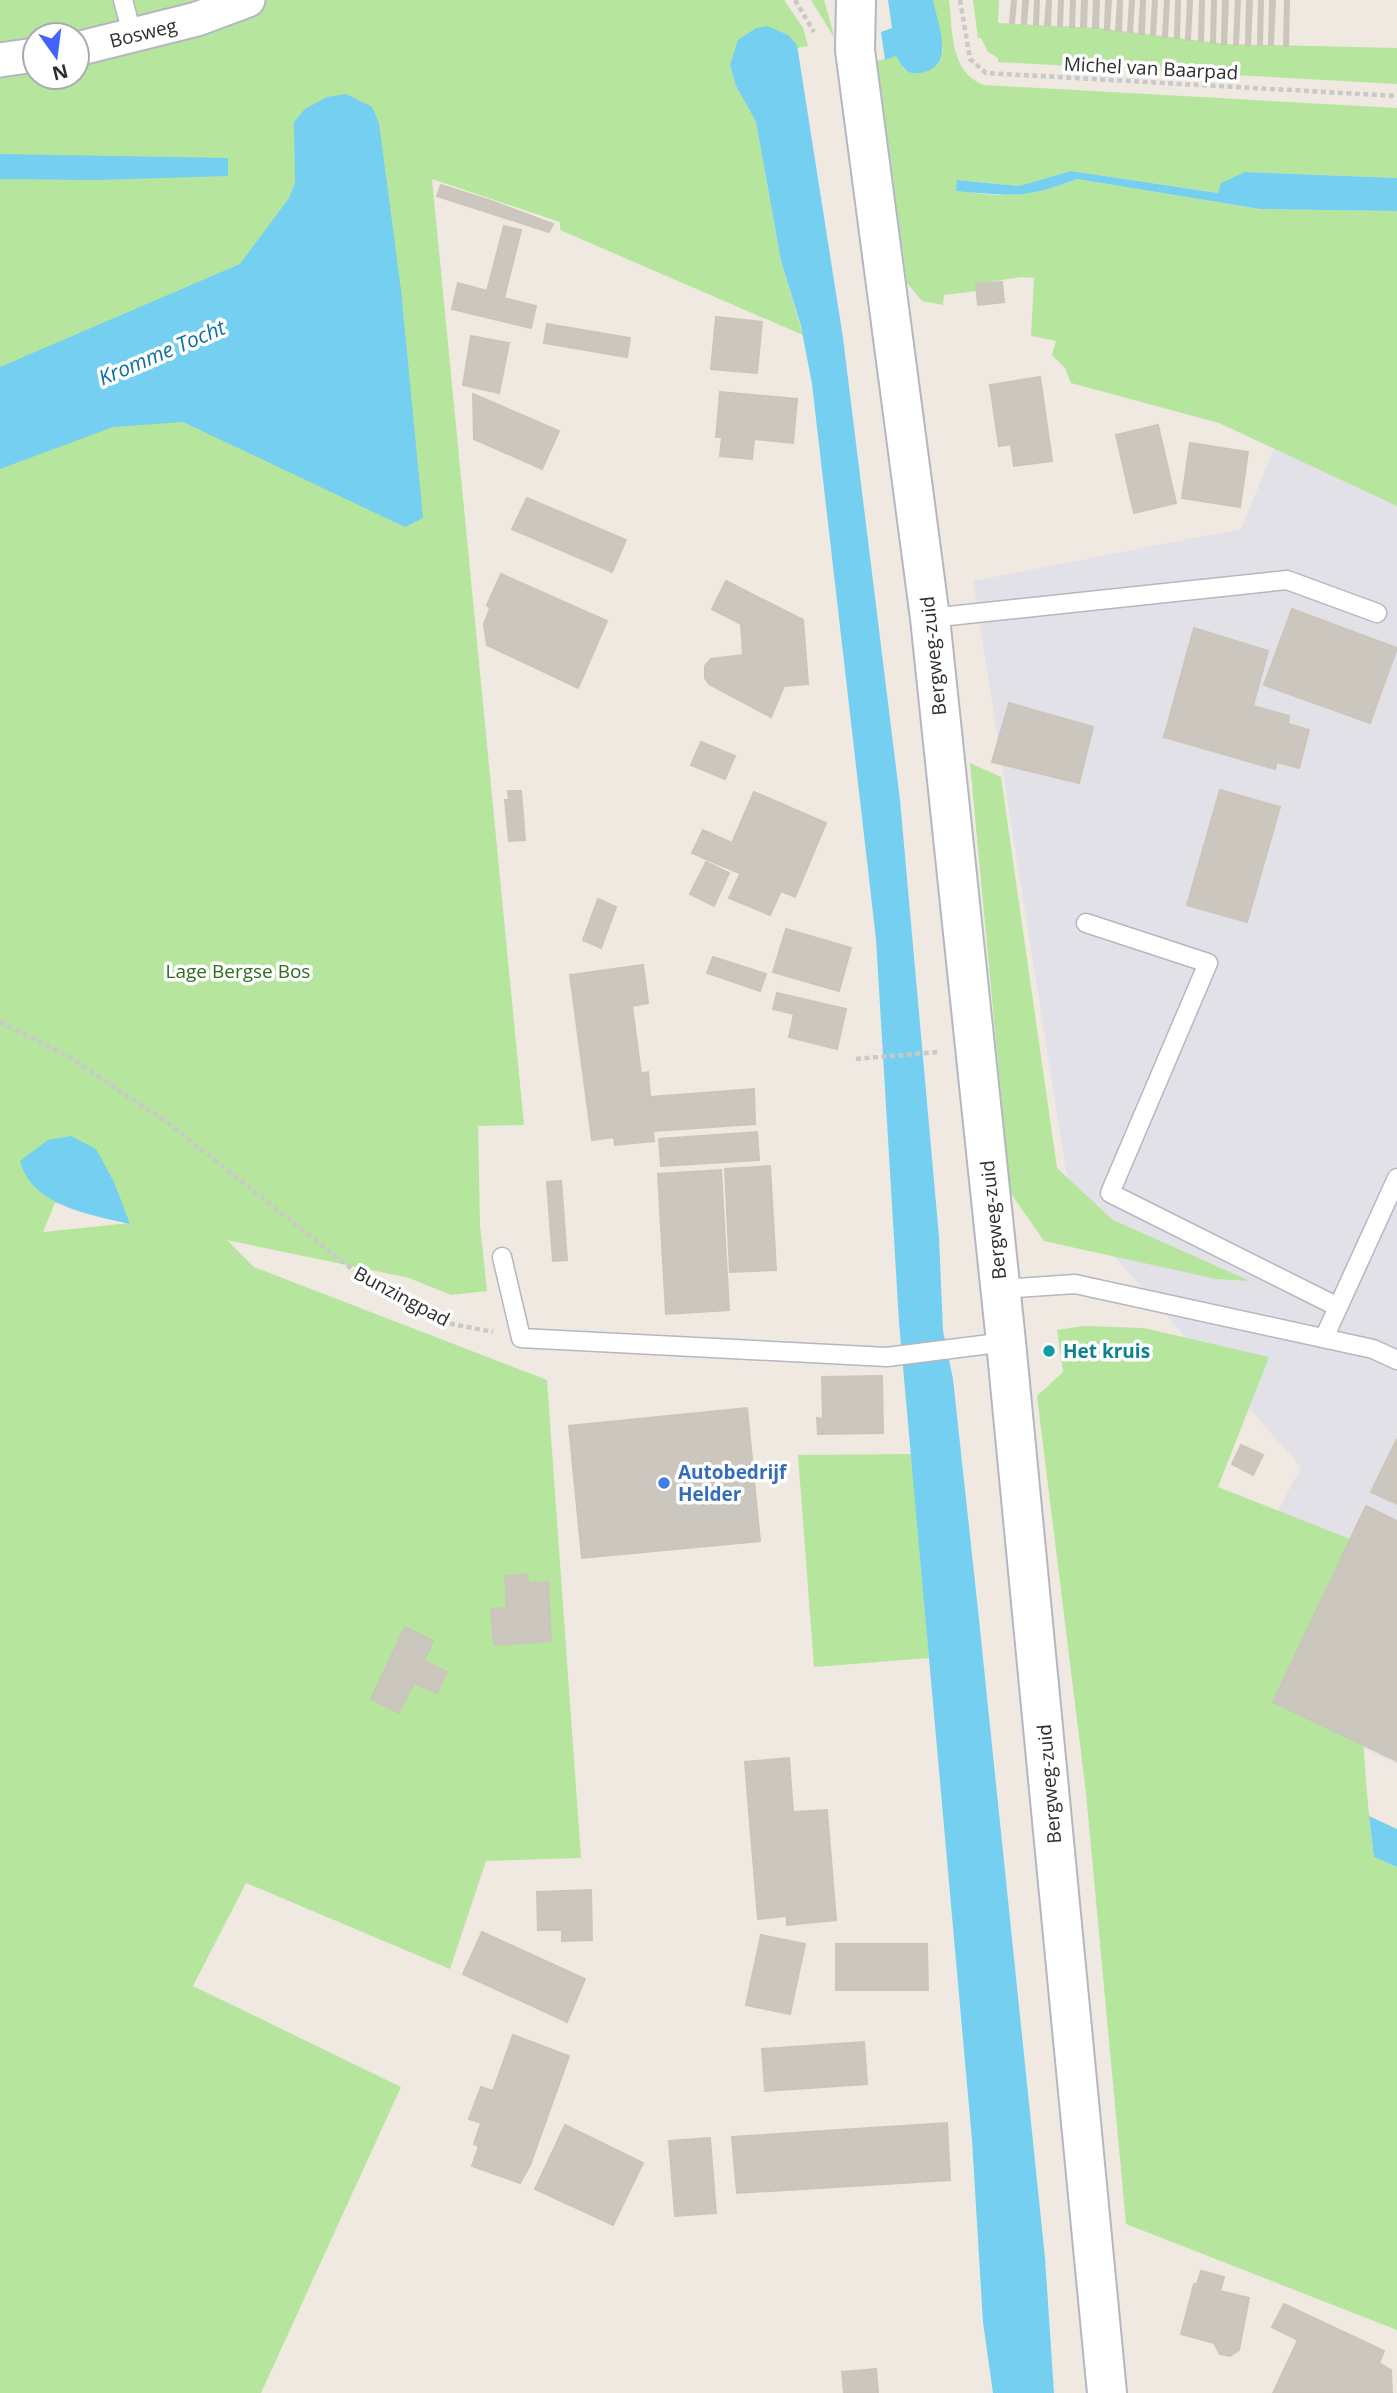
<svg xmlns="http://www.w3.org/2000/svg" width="1397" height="2393" font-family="'Open Sans',sans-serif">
	<rect width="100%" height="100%" fill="#efe9e1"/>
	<polygon fill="#e3e1e8" points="1274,448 1397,506 1397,1764 1195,1669 1301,1467 1072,1209 973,581 1241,529"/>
	<g fill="#b6e59e" fill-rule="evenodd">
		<path d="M0,0H784L803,28L808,46L797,48L796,45L730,65L736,86L756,122L781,261L803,335L560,230V222L432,179L524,1125L478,1126L480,1225L487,1291L451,1295L409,1278L227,1240L254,1267L547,1380L581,1858L486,1861L450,1969L246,1883L193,1986L401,2087L261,2393H0ZM35,35H77V77H35ZM55,1203L128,1219L130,1223L43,1232Z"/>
		<polygon points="811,0 824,0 835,39"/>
		<path d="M933,0H949C953,31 949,72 984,85L1397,108V178L1245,172L1219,193L1071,171L1019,186L958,180L956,190C1001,199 1034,196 1077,179L1260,209L1397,211V506L1219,423L1071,383L1065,368L1052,355L1056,341L1031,336L1034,278L1021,277L976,284L977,291L944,295L943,305L922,301L907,283L877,61L896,56L904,70L943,51Z"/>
		<polygon points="973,0 999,0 998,23 1098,28 1226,44 1397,48 1397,84 998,62 998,58 988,52 981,38 978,38"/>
		<polygon points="970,763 1001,777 1057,1168 1113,1220 1250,1281 1216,1279 1044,1241 1010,1192"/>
		<path d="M1084,1326L1144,1328L1269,1357L1218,1487L1358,1542C1360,1648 1360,1752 1374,1857L1397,1867V2330L1126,2224L1086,1793L1037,1396L1063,1372L1057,1330Z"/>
		<polygon points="913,1454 929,1658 814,1667 798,1455"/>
	</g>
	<g fill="#75cff0">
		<path d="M888,0H933C938,26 957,67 920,73C906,75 902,67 896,56L885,60L881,32L892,28Z"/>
		<polygon points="767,26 788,35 797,45 843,338 900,800 939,1237 943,1331 953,1379 978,1610 1045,2258 1054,2393 993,2393 983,2322 972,2140 899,1322 876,939 812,384 801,326 781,261 756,122 736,86 730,65 738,40 756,28"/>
		<polygon points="346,94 372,107 379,123 401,290 423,518 405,527 183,422 113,427 0,469 0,367 240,264 289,198 295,183 294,122 305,109 327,97"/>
		<polygon points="0,154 228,158 228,176 96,180 0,179"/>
		<path d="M1071,171L1218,193L1221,183L1245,172L1397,178V211L1260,209L1077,179C1026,199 1009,196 956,191L957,180L1019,186Z"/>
		<path d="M71,1136L96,1149L114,1182L130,1224C92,1215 31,1206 20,1161L48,1140Z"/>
		<polygon points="1369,1816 1397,1829 1397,1867 1374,1857"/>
	</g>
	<g fill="#cbc7bf" stroke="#cbc5ba" stroke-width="2">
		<polygon points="1012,0 1016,0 1014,23 1010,24"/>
		<polygon points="1023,0 1028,0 1026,24 1022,24"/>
		<polygon points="1035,0 1039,0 1038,25 1034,25"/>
		<polygon points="1047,0 1051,0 1050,26 1045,25"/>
		<polygon points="1059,0 1063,0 1062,26 1058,26"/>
		<polygon points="1071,0 1075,0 1074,27 1070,27"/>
		<polygon points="1082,0 1087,0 1086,27 1081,27"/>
		<polygon points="1094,0 1099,0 1098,28 1093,28"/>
		<polygon points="1106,0 1111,0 1109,30 1105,30"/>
		<polygon points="1118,0 1122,0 1121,32 1116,31"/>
		<polygon points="1130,0 1134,0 1132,33 1128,32"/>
		<polygon points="1141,0 1145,0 1144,34 1139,34"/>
		<polygon points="1153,0 1157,0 1155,35 1151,35"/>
		<polygon points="1165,0 1169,0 1167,37 1163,37"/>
		<polygon points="1176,0 1180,0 1179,38 1175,38"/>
		<polygon points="1188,0 1192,0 1190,40 1186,40"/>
		<polygon points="1200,0 1204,0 1203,41 1199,41"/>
		<polygon points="1212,0 1216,0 1215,43 1211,42"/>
		<polygon points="1223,0 1228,0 1226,44 1222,44"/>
		<polygon points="1236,0 1240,0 1238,44 1234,45"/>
		<polygon points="1247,0 1252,0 1250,45 1246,45"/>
		<polygon points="1259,0 1263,0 1262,45 1258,45"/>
		<polygon points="1270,0 1275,0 1273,45 1269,45"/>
		<polygon points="1285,0 1289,0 1288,46 1284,46"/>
		<polygon points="441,185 494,202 553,224 549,232 437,196"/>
		<polygon points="504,226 521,230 504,298 536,306 531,328 452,309 458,283 487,291"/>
		<polygon points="1002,282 1004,302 978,305 976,284"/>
		<polygon points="716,317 762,322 757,373 711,369"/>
		<polygon points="547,324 630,338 627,357 544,343"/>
		<polygon points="471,336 509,343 499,393 463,385"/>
		<polygon points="1040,377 1052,461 1014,466 1011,444 999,446 990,385"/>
		<polygon points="720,392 797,399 793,443 754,439 752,459 720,456 722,437 716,437"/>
		<polygon points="473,394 559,431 542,469 474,439"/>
		<polygon points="1158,425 1176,503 1134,513 1116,435"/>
		<polygon points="1190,443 1248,452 1240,507 1182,498"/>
		<polygon points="527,498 626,540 612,572 512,529"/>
		<polygon points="501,574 607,621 578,688 487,645 484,624 490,608 487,605"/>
		<polygon points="726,581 803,620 808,684 784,686 771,717 709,684 705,678 705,666 711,659 743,655 741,624 712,609"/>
		<polygon points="1292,609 1397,648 1370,723 1264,685"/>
		<polygon points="1194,628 1268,651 1253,706 1289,716 1288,724 1309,730 1299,768 1277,762 1275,769 1164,737"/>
		<polygon points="1009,703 1093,727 1079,783 992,762"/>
		<polygon points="701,742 735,756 725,779 691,765"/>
		<polygon points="1220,790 1280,807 1247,922 1187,905"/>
		<polygon points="508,791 521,791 525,840 509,841 505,800 509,800"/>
		<polygon points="754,792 826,823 795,897 692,853 703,830 732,843"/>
		<polygon points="706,862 729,873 714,906 690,894"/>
		<polygon points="740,874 781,891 770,915 729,898"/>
		<polygon points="598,899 616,907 601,948 583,940"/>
		<polygon points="786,929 851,948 839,991 773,972"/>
		<polygon points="713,957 766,974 760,991 707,973"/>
		<polygon points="643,965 648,1003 632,1006 641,1074 648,1072 654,1141 615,1145 614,1137 592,1140 570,975"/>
		<polygon points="777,993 846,1009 837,1049 789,1037 794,1014 773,1009"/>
		<polygon points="754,1089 755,1124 654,1131 651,1097"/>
		<polygon points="757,1132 759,1160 661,1166 659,1139"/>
		<polygon points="770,1166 776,1270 730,1272 725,1169"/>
		<polygon points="721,1170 729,1310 666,1314 658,1174"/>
		<polygon points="561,1181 567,1260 553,1261 547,1182"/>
		<polygon points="882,1376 883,1433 818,1434 817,1418 823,1419 822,1377"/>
		<polygon points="747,1408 760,1541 582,1558 569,1426"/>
		<polygon points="1397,1439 1397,1504 1371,1492"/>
		<polygon points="1241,1445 1263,1455 1253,1475 1232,1464"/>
		<polygon points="1366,1506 1397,1521 1397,1761 1273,1702"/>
		<polygon points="527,1574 528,1583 548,1582 551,1641 494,1645 491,1609 507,1608 505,1576"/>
		<polygon points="405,1627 433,1641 424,1661 447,1672 437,1693 414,1683 399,1713 371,1699"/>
		<polygon points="789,1758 793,1812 827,1810 836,1920 787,1925 787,1916 758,1919 745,1762"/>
		<polygon points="591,1890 592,1940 562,1941 562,1930 538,1930 537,1892"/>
		<polygon points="482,1932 585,1979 567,2022 463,1974"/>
		<polygon points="761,1935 805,1944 790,2014 746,2005"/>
		<polygon points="836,1944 927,1944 928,1990 836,1990"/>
		<polygon points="513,2035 569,2056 530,2165 520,2183 472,2166 479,2146 474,2144 481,2123 469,2119 481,2087 493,2091"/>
		<polygon points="864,2042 867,2084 765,2091 762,2049"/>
		<polygon points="947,2123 950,2180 737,2193 732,2137"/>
		<polygon points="565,2125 643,2163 613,2225 535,2189"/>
		<polygon points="710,2138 716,2213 675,2216 669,2141"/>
		<polygon points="1201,2271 1224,2277 1220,2291 1249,2298 1239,2350 1230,2356 1220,2354 1214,2343 1181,2334 1194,2284 1197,2284"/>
		<polygon points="1284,2304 1384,2351 1379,2363 1391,2370 1392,2393 1273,2393 1298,2340 1272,2327"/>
		<polygon points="876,2369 878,2393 844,2393 842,2372"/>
	</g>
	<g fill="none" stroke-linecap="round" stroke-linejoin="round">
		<defs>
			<g id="lane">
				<polyline points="123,0 133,37"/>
				<polyline points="930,618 1287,580 1377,613"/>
				<polyline points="1086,923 1208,963 1110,1193 1338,1307"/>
				<polyline points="502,1257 521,1338 887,1357 1006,1342"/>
				<polyline points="1001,1289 1075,1284 1373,1349 1397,1360"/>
				<polyline points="1324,1338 1397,1178"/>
			</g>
			<g id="street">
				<polyline points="77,49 197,19 248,0"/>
				<polyline points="0,60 35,55"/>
			</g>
			<polyline id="secondary" points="856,0 855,50 930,618 1006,1342 1107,2393"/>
		</defs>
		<use href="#lane" stroke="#b4b7c1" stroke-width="21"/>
		<use href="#street" stroke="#b4b7c1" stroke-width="37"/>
		<use href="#secondary" stroke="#b4b7c1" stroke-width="42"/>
		<g stroke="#c9c9c9" stroke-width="4.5" stroke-dasharray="5 3.5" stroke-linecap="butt">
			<polyline points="795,0 814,32"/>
			<polyline points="960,0 970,59 986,73 1397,96"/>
			<polyline points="0,1022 66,1055 168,1123 367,1281 442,1322 493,1332"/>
			<polyline points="856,1059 938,1052"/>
		</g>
		<use href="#lane" stroke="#fff" stroke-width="18"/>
		<use href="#street" stroke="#fff" stroke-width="33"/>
		<use href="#secondary" stroke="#fff" stroke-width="38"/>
	</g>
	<circle fill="#0f9aa8" stroke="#fff" stroke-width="2.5" cx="1049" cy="1351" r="7"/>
	<circle fill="#3f7fe0" stroke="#fff" stroke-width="2.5" cx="664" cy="1483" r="7"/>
	<g text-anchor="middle" stroke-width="7" stroke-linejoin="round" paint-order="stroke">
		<g font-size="19" fill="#2e2e2e" stroke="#fff">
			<text transform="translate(143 33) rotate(-14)" y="7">Bosweg</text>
			<text transform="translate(1151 68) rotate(3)" y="7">Michel van Baarpad</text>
			<text transform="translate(933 656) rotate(-96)" y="7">Bergweg-zuid</text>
			<text transform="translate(993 1220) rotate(-96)" y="7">Bergweg-zuid</text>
			<text transform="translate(402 1296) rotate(28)" y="7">Bunzingpad</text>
			<text transform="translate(1049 1784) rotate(-95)" y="7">Bergweg-zuid</text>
		</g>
		<g font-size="19" fill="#2c6e1b" stroke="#fff">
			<text x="238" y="978">Lage Bergse Bos</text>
		</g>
		<g font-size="19" font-weight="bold" fill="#0d838f" stroke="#fff" text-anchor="start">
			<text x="1063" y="1358">Het kruis</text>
		</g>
		<g font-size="19" font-weight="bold" fill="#366cbe" stroke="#fff" text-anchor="start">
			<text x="678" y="1479">Autobedrijf<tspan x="678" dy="22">Helder</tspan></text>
		</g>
		<g font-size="21" font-style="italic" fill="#0d6fa3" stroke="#fff">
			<text transform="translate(162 353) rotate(-23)" y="7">Kromme Tocht</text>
		</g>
	</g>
	<g transform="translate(56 56) rotate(166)"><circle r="33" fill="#ffffff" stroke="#ababab" stroke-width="2"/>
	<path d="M0-5L12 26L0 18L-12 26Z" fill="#4264fb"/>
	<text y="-10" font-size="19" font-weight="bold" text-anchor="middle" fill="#2e2e2e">N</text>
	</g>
</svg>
